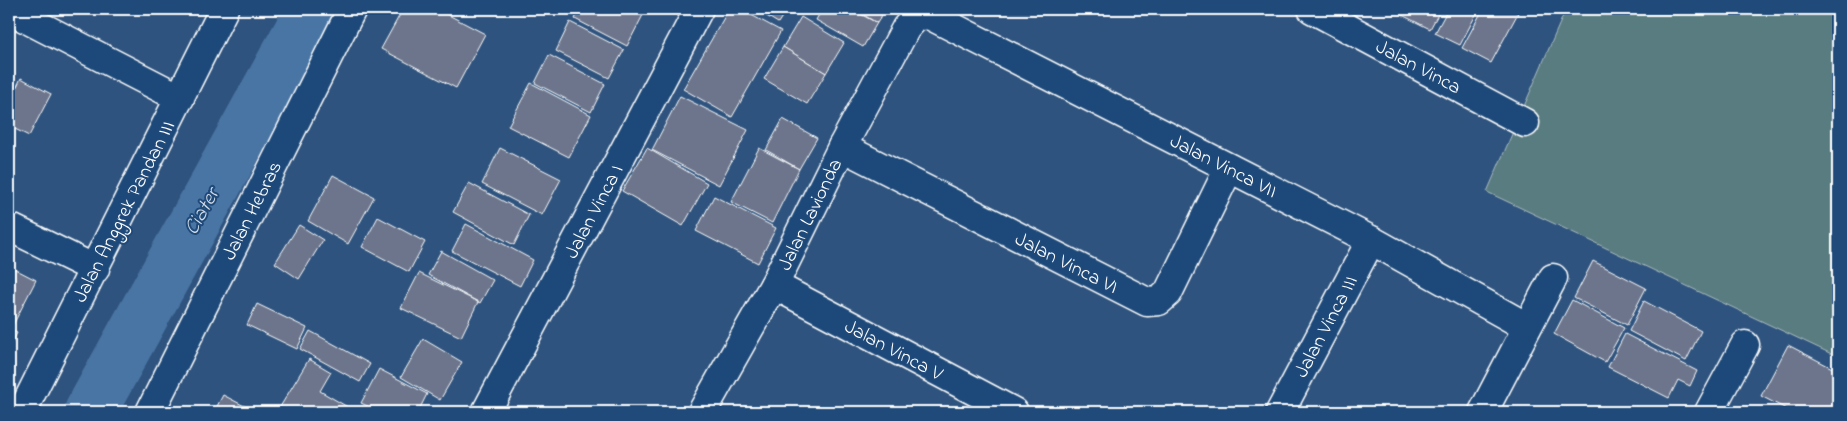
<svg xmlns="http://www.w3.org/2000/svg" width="1847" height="421" font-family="'Indie Flower',sans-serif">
	<rect width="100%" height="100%" fill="#2e537e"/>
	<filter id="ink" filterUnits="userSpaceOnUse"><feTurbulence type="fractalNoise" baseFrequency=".02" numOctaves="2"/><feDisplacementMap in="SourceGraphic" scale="10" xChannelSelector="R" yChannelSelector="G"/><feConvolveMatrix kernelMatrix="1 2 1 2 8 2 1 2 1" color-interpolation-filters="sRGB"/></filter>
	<g filter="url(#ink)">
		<polygon fill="#587b80" stroke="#acbdc0" points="1566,9 1838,9 1838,357 1487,192"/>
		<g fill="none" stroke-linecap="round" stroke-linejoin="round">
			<polyline stroke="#4a75a4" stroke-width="52" points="90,412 312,9"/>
		</g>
		<g fill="#6c758c" stroke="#fff">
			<polygon points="403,9 437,9 485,34 456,88 381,49"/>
			<polygon points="580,9 632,9 643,15 627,46 575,19"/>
			<polygon points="729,9 740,9 781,31 732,117 683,89"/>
			<polygon points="755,9 787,9 778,23"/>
			<polygon points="822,9 851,9 877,23 863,47 816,20"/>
			<polygon points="854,9 886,9 877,23"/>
			<polygon points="1406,9 1441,9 1430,29 1402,15"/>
			<polygon points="1448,9 1479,9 1460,45 1435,33"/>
			<polygon points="1483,9 1509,9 1518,13 1491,63 1462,48"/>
			<polygon points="801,17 844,43 826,73 783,47"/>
			<polygon points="570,22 624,50 609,78 556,51"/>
			<polygon points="783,47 826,73 807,104 764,79"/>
			<polygon points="549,55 605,84 591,112 535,83"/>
			<polygon points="21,78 51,94 29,136 9,126 9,103"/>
			<polygon points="531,83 591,115 569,157 508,126"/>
			<polygon points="680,96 748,130 719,185 652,150"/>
			<polygon points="783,119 817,138 799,169 766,150"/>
			<polygon points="500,148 561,179 542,215 482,184"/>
			<polygon points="647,148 707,183 683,226 622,191"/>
			<polygon points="759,148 799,169 772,223 731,202"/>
			<polygon points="333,175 374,197 348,244 308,221"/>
			<polygon points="469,183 529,215 514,245 453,212"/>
			<polygon points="714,196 776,228 758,263 696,231"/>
			<polygon points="378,217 425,242 409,272 362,247"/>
			<polygon points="466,224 533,260 520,286 452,251"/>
			<polygon points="299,225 323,240 299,279 275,263"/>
			<polygon points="441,251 493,280 480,303 428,275"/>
			<polygon points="1593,261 1646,288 1627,325 1574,298"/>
			<polygon points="9,266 36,280 13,325 9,322"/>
			<polygon points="419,273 478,302 461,337 401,308"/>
			<polygon points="1572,300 1624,328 1605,362 1554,334"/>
			<polygon points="1644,301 1701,331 1686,361 1629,331"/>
			<polygon points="257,304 307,328 297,349 247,325"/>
			<polygon points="9,329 17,333 9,349"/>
			<polygon points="310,331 370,364 360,382 300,349"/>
			<polygon points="1625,334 1697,371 1690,386 1678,380 1669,398 1608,367"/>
			<polygon points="423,339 462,362 440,400 401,377"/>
			<polygon points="1788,345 1838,371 1838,412 1792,412 1761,396"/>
			<polygon points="309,359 331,372 320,391 351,409 349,412 277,412"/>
			<polygon points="379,369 427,394 418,412 380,412 361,403"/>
			<polygon points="223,395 256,412 214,412"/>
		</g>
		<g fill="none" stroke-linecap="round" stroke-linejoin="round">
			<defs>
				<g id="street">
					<polyline points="1312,9 1525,123"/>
					<polyline points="9,10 180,98"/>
					<polyline points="842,147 1147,302 1159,301 1168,293 1229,168"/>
					<polyline points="9,227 95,269"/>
					<polyline points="774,285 1014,412"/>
					<polyline points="22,412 224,9"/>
					<polyline points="150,412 352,9"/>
					<polyline points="486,412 699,9"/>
					<polyline points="702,412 774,285 842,147 906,28 916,17 929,15 1371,240 1527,327"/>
					<polyline points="1280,412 1371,240"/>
					<polyline points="1483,412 1553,278"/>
					<polyline points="1709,412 1745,345"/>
				</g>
			</defs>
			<use href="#street" stroke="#fff" stroke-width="31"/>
			<use href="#street" stroke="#1f4a7a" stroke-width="28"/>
		</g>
	</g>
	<g text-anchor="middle" stroke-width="4" stroke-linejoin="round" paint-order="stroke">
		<g font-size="20" fill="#fff" stroke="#1f4a7a">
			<text transform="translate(1419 66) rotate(28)" y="7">Jalan Vinca</text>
			<text transform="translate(1224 165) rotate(27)" y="7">Jalan Vinca VII</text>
			<text transform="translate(251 210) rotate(-63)" y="7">Jalan Hebras</text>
			<text transform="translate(123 211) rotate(-63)" y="7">Jalan Anggrek Pandan III</text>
			<text transform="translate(593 211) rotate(-62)" y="7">Jalan Vinca I</text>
			<text transform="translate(809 214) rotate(-64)" y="7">Jalan Lavionda</text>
			<text transform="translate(1067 262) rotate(27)" y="7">Jalan Vinca VI</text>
			<text transform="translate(1325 326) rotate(-62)" y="7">Jalan Vinca III</text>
			<text transform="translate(894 349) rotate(28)" y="7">Jalan Vinca V</text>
		</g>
		<g font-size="21" font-style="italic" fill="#d2dce8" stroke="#1f4a7a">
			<text transform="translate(201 211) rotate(-61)" y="7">Ciater</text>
		</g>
	</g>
	<rect width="1847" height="421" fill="none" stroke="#1f4a7a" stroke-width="30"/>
	<rect x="15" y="15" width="1817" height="391" fill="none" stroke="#fff" stroke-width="2" filter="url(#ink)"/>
</svg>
